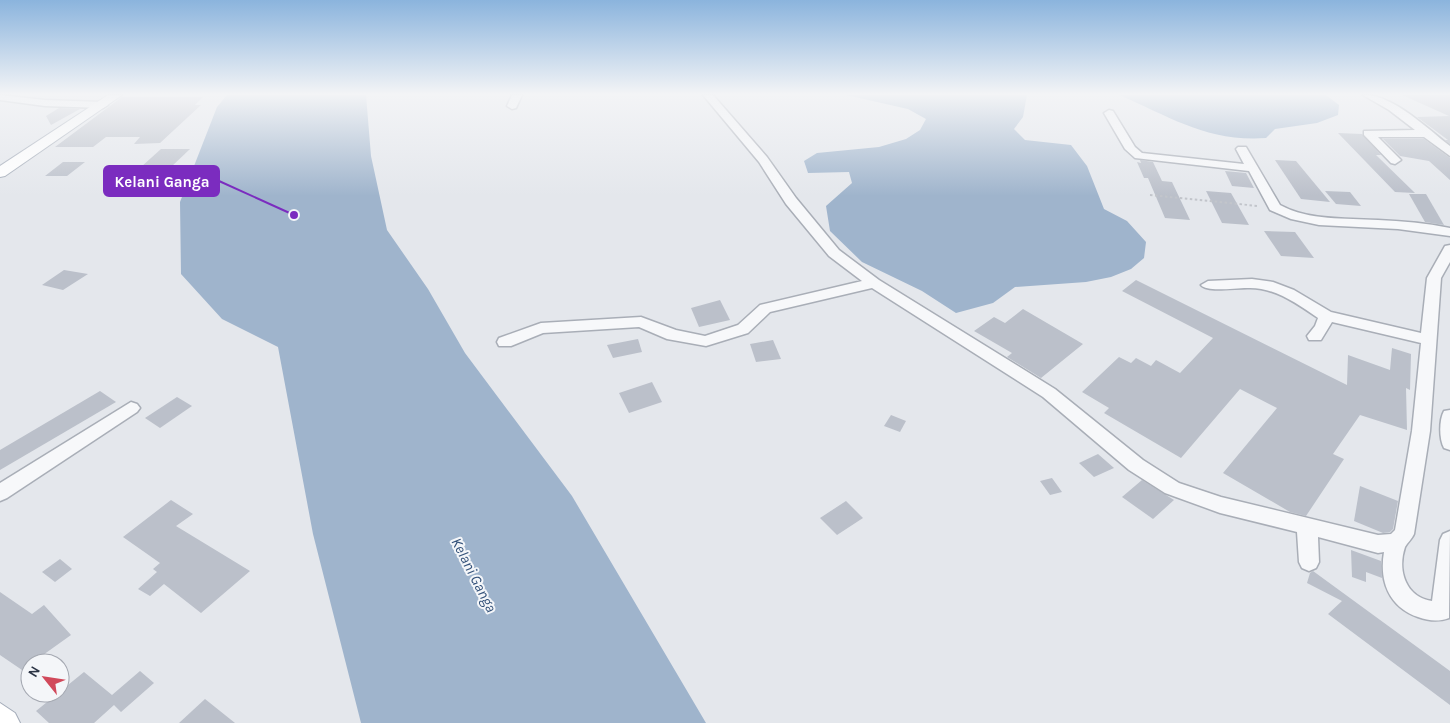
<svg xmlns="http://www.w3.org/2000/svg" width="1450" height="723" font-family="Karla,sans-serif">
	<rect width="100%" height="100%" fill="#e4e7ec"/>
	<g fill="#9fb4cc">
		<polygon points="227,95 366,95 371,156 387,230 428,289 465,353 572,496 706,723 361,723 313,534 278,347 222,319 181,274 180,202 217,107"/>
		<polygon points="846,95 1027,95 1023,117 1014,129 1025,140 1071,145 1087,166 1104,209 1127,221 1146,242 1144,258 1131,269 1111,277 1086,282 1015,287 993,303 956,313 922,291 862,262 830,231 826,206 852,183 849,172 808,173 804,161 817,153 879,147 906,139 920,130 926,119 908,109"/>
		<path d="M1119,95H1326L1339,105L1338,115L1317,123L1275,129L1266,138C1206,142 1171,117 1119,95Z"/>
	</g>
	<g fill="#bbc0ca">
		<polygon points="1402,95 1450,95 1450,144 1445,140 1448,140 1417,117 1449,116"/>
		<polygon points="122,97 203,97 195,105 201,105 160,143 134,144 140,137 106,137 93,147 55,147"/>
		<polygon points="59,108 80,109 51,125 46,116"/>
		<polygon points="1338,133 1362,134 1381,155 1376,155 1415,193 1395,192"/>
		<polygon points="1383,139 1424,139 1450,158 1450,180 1429,161 1400,156"/>
		<polygon points="161,149 190,149 152,185 121,185"/>
		<polygon points="1140,160 1153,162 1162,181 1172,182 1190,220 1165,218 1148,178 1144,178 1137,162 1141,163"/>
		<polygon points="1275,160 1296,161 1330,202 1301,199"/>
		<polygon points="63,162 85,162 67,176 45,176"/>
		<polygon points="1225,171 1246,173 1254,188 1232,186"/>
		<polygon points="1206,191 1231,193 1249,225 1222,223"/>
		<polygon points="1325,191 1350,192 1361,206 1336,204"/>
		<polygon points="1409,194 1426,194 1444,225 1425,222"/>
		<polygon points="1264,231 1295,232 1314,258 1281,256"/>
		<polygon points="64,270 88,274 63,290 42,285"/>
		<polygon points="1136,280 1347,385 1348,355 1390,370 1392,348 1411,354 1410,390 1406,388 1407,430 1360,415 1333,454 1344,459 1306,516 1290,512 1223,473 1277,408 1240,389 1181,458 1104,413 1109,408 1082,392 1119,357 1131,363 1136,358 1151,366 1156,360 1180,373 1213,338 1122,291"/>
		<polygon points="720,300 730,320 699,327 691,308"/>
		<polygon points="1023,309 1083,344 1041,378 1007,357 1012,353 974,331 994,317 1005,323"/>
		<polygon points="638,339 642,352 613,358 607,345"/>
		<polygon points="773,340 781,359 756,362 750,344"/>
		<polygon points="652,382 662,402 629,413 619,393"/>
		<polygon points="100,391 116,402 0,470 0,450"/>
		<polygon points="177,397 192,406 160,428 145,418"/>
		<polygon points="891,415 906,421 900,432 884,426"/>
		<polygon points="1098,454 1114,468 1094,477 1079,463"/>
		<polygon points="1052,478 1062,492 1050,495 1040,481"/>
		<polygon points="1142,480 1174,500 1153,519 1122,497"/>
		<polygon points="1360,486 1398,501 1393,529 1390,532 1383,533 1354,521"/>
		<polygon points="171,500 193,514 176,526 250,571 201,613 164,584 150,596 138,589 157,572 153,569 160,563 123,537"/>
		<polygon points="846,501 863,518 837,535 820,518"/>
		<polygon points="1351,550 1381,561 1382,578 1366,572 1366,582 1352,577"/>
		<polygon points="60,559 72,569 55,582 42,572"/>
		<polygon points="1313,571 1450,671 1450,705 1328,614 1342,601 1307,583 1310,573"/>
		<polygon points="0,592 32,614 44,605 71,635 22,670 0,655"/>
		<polygon points="140,671 154,683 121,712 114,705 94,723 49,723 36,711 84,672 112,695"/>
		<polygon points="205,699 235,723 179,723"/>
	</g>
	<g fill="none" stroke-linecap="round" stroke-linejoin="round">
		<defs>
			<g id="minor">
				<polygon points="0,95 45,100 103,102 108,105 103,108 45,106 0,100"/>
				<polygon points="512,95 522,95 516,108 512,109 507,106"/>
				<path d="M703,95H713L767,157L796,198L839,250L879,280L1055,389L1143,460L1179,483L1221,497L1378,535L1391,534L1395,530L1412,431L1421,343L1332,322L1321,340H1309L1307,336L1315,326L1318,318C1297,304 1276,288 1250,288C1239,287 1207,293 1201,285L1208,281L1252,279L1273,282L1294,290L1331,312L1421,333L1427,278L1445,246L1450,245V262L1441,278L1430,431L1414,534C1412,539 1407,543 1405,547C1397,571 1406,597 1432,601L1440,540L1443,534L1450,531L1449,618C1438,622 1429,621 1418,617C1389,607 1379,581 1384,552L1378,553L1318,537L1319,562L1316,568L1309,571L1302,568L1299,562L1297,532L1220,513L1165,493L1129,470L1043,397L872,288L770,312L748,333L706,346L667,339L639,327L543,333L511,346H499L497,342L499,338L541,323L641,317L676,330L705,336L738,325L760,305L862,281L829,256L786,204L759,162Z"/>
				<path d="M1363,95C1391,93 1428,129 1450,146V156L1424,137H1378L1401,160L1395,164L1391,163L1364,135V131L1415,130L1389,110Z"/>
				<path d="M1109,110L1113,111L1135,147L1142,153L1244,164L1236,149L1238,147H1246L1280,205C1310,221 1345,218 1378,220C1402,221 1426,223 1450,228V236L1398,229L1319,225L1291,219L1270,210L1249,171L1135,158L1125,149L1104,113Z"/>
				<polygon points="131,402 137,404 140,408 137,412 7,498 0,501 0,483"/>
				<path d="M1450,410V450L1444,448C1439,439 1439,420 1444,411Z"/>
			</g>
			<g id="major">
				<polygon points="108,95 122,95 5,176 0,177 0,166"/>
				<polygon points="0,703 15,713 20,723 0,723"/>
			</g>
		</defs>
		<use href="#minor" stroke="#a9aeb7" stroke-width="3"/>
		<use href="#major" stroke="#a3abb8" stroke-width="2"/>
		<polyline stroke="#c2c5cb" stroke-width="2" stroke-dasharray="2.5 2.5" stroke-linecap="butt" points="1150,195 1258,206"/>
		<use href="#minor" fill="#f7f8fa" fill-rule="evenodd"/>
		<use href="#major" fill="#fff" fill-rule="evenodd"/>
	</g>
	<linearGradient id="sky" x2="0" y2="1"><stop stop-color="#8bb4dd"/><stop offset="0.48" stop-color="#f3f4f6"/><stop offset="1" stop-color="#f3f4f6" stop-opacity="0"/></linearGradient>
	<rect width="1450" height="196" fill="url(#sky)"/>
	<g text-anchor="middle" stroke-width="4" stroke-linejoin="round" paint-order="stroke">
		<g font-size="15" font-style="italic" fill="#34527a" stroke="#f4f6f9">
			<text transform="translate(474 575) rotate(63)" y="5">Kelani Ganga</text>
		</g>
	</g>
	<path fill="none" stroke="#7b2cbf" stroke-width="2" d="M294 215L219 181"/>
	<circle fill="#7b2cbf" stroke="#f4f6f9" stroke-width="2" cx="294" cy="215" r="5"/>
	<rect fill="#7b2cbf" stroke="#7b2cbf" stroke-width="2" x="104" y="166" width="115" height="30" rx="5"/>
	<g font-size="15" text-anchor="middle" font-weight="bold" fill="#fff">
		<text x="162" y="187">Kelani Ganga</text>
	</g>
	<g transform="translate(45 678) rotate(300)"><circle r="24" fill="#f4f6f9" stroke="#a4a8b1"/>
	<path d="M0-4L9 19L0 12L-9 19Z" fill="#d1495b"/>
	<text y="-8" font-size="14" font-weight="bold" text-anchor="middle" fill="#2b3445">N</text>
	</g>
</svg>
